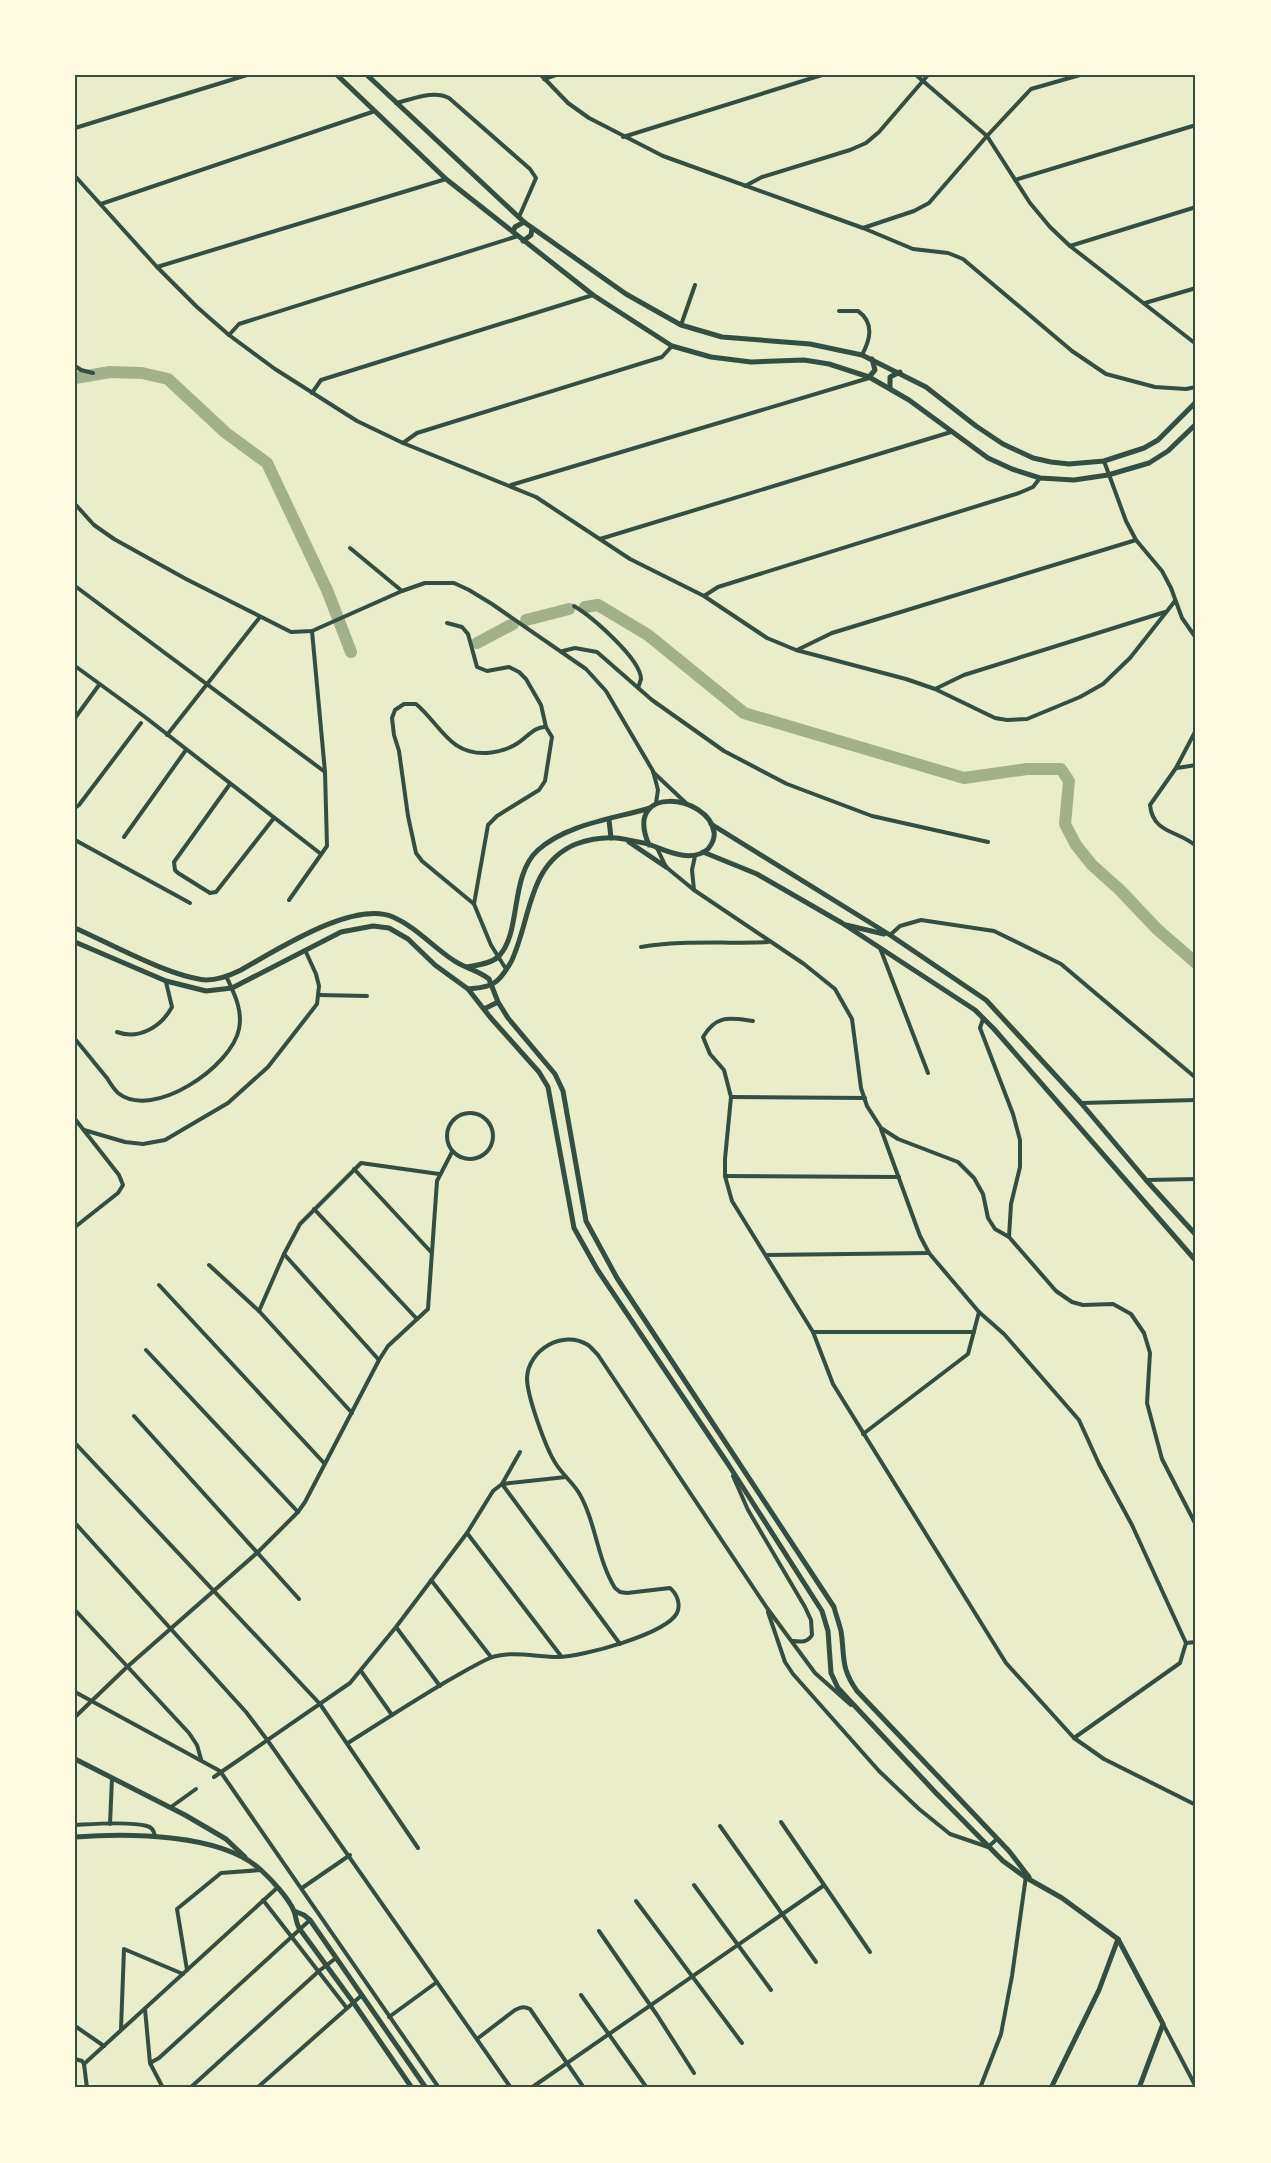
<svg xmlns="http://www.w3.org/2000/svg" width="1271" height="2163" font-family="Lora,serif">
	<rect width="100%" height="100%" fill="#e9edc9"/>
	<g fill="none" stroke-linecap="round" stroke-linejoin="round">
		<g stroke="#a3b18a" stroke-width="12">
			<polyline points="75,378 110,372 142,373 168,379 226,433 267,463 327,590 351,652"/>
			<polyline points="585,607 598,605 648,635 744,713 964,778 1027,769 1061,769 1069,781 1065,824 1076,845 1092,865 1120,890 1157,929 1196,963"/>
			<polyline points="526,620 569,609"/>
			<polyline points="477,643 513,624"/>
		</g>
		<g stroke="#344e41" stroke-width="4">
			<polyline points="541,75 568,103 589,118 663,156 863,228 913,249 948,253 963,259 1072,351 1106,374 1155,387 1186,389 1196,387"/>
			<polyline points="916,75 987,136 1030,203 1050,227 1070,246 1196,344"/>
			<polyline points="544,79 556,75"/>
			<path d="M396,103C414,99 433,90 449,98L530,169L536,178L519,217"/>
			<polyline points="75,128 247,75"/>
			<polyline points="623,137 822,75"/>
			<polyline points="75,176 157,267 197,307 229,335 275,369 357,421 403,443 536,497 630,559 704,596 767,638 796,650 906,679 935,689 995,718 1007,720 1027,719 1080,697 1103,684 1130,658 1175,601"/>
			<polyline points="1015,180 1196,125"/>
			<polyline points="745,186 762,177 850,150 866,143 879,132 928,75"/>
			<polyline points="101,204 375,111"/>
			<polyline points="863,228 914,211 929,203 987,136 1031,89 1080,75"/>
			<polyline points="1070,246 1196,207"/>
			<polyline points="157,267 446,179"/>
			<polyline points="1145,303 1196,288"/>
			<path d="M839,311H858C875,323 870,340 862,355"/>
			<polyline points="681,325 695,285"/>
			<polyline points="229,335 239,324 518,236"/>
			<polyline points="75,366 81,370 93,373"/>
			<polyline points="312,393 321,380 593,295"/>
			<polyline points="403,443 417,433 662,357 672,346"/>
			<polyline points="1104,461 1126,521 1136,540 1162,571 1171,588 1182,618 1196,638"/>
			<polyline points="511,485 869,378"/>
			<polyline points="75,504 94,525 114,539 186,579 291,632 312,631 402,591 425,583 454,583 469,590 492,604 586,669 606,691 653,771 658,790 656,803"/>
			<polyline points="600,539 951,432"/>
			<polyline points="350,548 402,591"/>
			<polyline points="75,586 325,772"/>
			<polyline points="704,596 718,587 1019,493 1033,487 1040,478"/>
			<path d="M574,606C591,616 641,659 641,679C640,682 639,685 638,688"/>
			<polyline points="447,623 462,627 468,634 477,667 487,671 509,667 519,672 526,679 541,705 546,727 552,737 545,781 539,790 497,816 488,825 474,904 491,945 506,969"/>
			<polyline points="797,650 832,633 1136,540"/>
			<polyline points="563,651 575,648 597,652 652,700 724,751 787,784 872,816 988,842"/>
			<polyline points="75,666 145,717 321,854"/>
			<polyline points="935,689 964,675 1165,612"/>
			<polyline points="75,718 99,685"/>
			<path d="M1196,730L1176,768L1150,805C1153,834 1178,830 1196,846"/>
			<polyline points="167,735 260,617"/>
			<polyline points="1177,768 1196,765"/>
			<polyline points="653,772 687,804"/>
			<polyline points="230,784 174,862 175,870 178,873 210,893 216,892 274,818"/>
			<polyline points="75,808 79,805 141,723"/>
			<polyline points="124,837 186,750"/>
			<polyline points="75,840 190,903"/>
			<polyline points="657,848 666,867 694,890 804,964 835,989 852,1019 861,1088 867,1106 881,1128 898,1139 958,1162 974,1178 983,1194 988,1218 995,1229 1009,1237 1056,1291 1072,1302 1083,1305 1113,1304 1131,1314 1144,1333 1150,1353 1147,1403 1162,1459 1196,1525"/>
			<polyline points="694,890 692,870 695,856"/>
			<polyline points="289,900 327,846 325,772 312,631"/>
			<path d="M474,904L422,861L416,853L408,816L399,751L394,735L392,718L395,710L404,704H416C441,725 449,755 487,753C498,752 509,749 518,743C527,737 535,726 546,727"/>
			<polyline points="890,935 900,926 921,920 994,931 1061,964 1196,1078"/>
			<path d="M641,947C682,940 726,944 768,942"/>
			<polyline points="880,948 928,1073"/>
			<polyline points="319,995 367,996"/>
			<polyline points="983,1019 980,1028 1013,1114 1020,1140 1020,1167 1011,1204 1009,1237"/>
			<path d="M753,1021C730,1018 717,1014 703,1037L710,1054L724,1070L731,1097L725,1159V1176L732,1201L813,1332L833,1384L1006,1663L1074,1738L1104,1759L1196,1805"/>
			<path d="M117,1032C139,1040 161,1027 172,1007L166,982"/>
			<path d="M75,1039C86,1052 96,1065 107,1078C110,1083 114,1089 118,1093C153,1121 232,1066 239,1029C243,1010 234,993 226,976"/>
			<polyline points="731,1097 865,1098"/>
			<polyline points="1081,1103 1196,1100"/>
			<circle cx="470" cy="1136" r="23"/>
			<polyline points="75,1119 119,1175 123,1185 118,1193 75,1227"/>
			<polyline points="881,1129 920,1236 929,1253 979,1312 1004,1334 1079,1420 1099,1464 1132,1525 1186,1643"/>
			<polyline points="84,1130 125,1142 143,1144 165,1140 228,1103 268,1067 317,1004 319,986 316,974 305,950"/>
			<polyline points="354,1169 431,1252"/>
			<polyline points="725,1176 899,1177"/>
			<polyline points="1147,1180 1196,1179"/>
			<polyline points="314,1209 417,1319"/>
			<polyline points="284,1254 379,1360"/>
			<polyline points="766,1255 929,1253"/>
			<polyline points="209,1265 259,1311 352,1413"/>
			<polyline points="159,1285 324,1463"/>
			<polyline points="259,1311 284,1254 300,1224 361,1163 439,1174"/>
			<polyline points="813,1332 974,1332"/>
			<polyline points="146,1350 298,1512"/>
			<polyline points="134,1416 299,1599"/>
			<polyline points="863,1434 968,1354 979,1312"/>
			<polyline points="75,1443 320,1704 418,1848"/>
			<path d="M733,1476L748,1510L805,1607L811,1620L812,1635C807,1643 801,1642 792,1641"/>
			<polyline points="566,1477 502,1484 620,1644"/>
			<polyline points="75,1523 246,1712 268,1741 511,2088"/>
			<polyline points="467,1533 561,1656"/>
			<polyline points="431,1580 491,1657"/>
			<polyline points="75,1610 189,1733 197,1745 201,1759"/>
			<polyline points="768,1612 785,1662 793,1674 879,1771 919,1809 950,1834 988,1847 997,1839"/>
			<polyline points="396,1627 440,1686"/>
			<polyline points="1186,1643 1196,1642"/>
			<polyline points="361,1671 392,1715"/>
			<polyline points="75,1692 220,1771 439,2088"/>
			<polyline points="75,1717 127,1667 258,1552 298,1512 305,1502 379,1360 388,1346 428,1309 437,1181 452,1152"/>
			<polyline points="1074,1738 1180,1663 1186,1643"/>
			<path d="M348,1743C381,1722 415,1700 449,1680C462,1673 476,1664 490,1658C510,1650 537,1657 558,1657C582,1657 666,1634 677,1613C681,1604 677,1594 670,1588L627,1593L620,1592L615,1588C597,1559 596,1522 579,1493C573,1483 563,1475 556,1464C546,1449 527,1396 527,1378C528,1350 563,1329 588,1345C591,1347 595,1352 598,1355L767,1608L815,1673L851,1705"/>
			<polyline points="214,1777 350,1683 396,1627 467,1533 493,1491 502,1484 520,1452"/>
			<polyline points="171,1807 196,1789"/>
			<polyline points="781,1822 870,1952"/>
			<polyline points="110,1824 112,1778"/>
			<path d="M75,1825C94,1824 130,1821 147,1826C152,1827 154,1831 155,1836"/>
			<polyline points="720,1826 816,1962"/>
			<polyline points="694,1885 771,1990"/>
			<polyline points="302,1888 350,1855"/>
			<polyline points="263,1900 346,2007"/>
			<polyline points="636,1901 742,2043"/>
			<polyline points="599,1931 657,2015 694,2073"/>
			<polyline points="187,1970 177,1909 221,1873 261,1870"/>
			<polyline points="581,1995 647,2088"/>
			<polyline points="145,2009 150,2063 163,2088"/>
			<polyline points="389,2017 437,1982"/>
			<polyline points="1163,2024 1196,2087"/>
			<polyline points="75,2026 104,2046"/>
			<polyline points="121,2029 124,1949 183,1974"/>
			<path d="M477,2039L515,2010C521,2007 524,2006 530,2009L584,2088"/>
			<polyline points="75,2059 82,2061 84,2064"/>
			<polyline points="150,2063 159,2058 310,1920"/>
			<polyline points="84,2064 277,1888"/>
			<polyline points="84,2064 87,2088"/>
			<polyline points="190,2088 319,1971 336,1958"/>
			<polyline points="257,2088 362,1995"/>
			<polyline points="531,2088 823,1886"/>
			<polyline points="980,2088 1001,2034 1012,1976 1026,1876"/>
		</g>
		<g stroke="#344e41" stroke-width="5">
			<polyline points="337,75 446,179 593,295 672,346 711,357 751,362 804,360 829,364 869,377 909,400 988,458 1012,469 1040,478 1074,480 1108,475 1149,463 1168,451 1196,424"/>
			<polyline points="367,75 524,222 626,294 681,325 722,337 810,344 862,355 926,387 976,426 1003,444 1033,458 1051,462 1069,464 1104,461 1144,448 1158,440 1196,402"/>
			<polyline points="513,232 515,227 524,222"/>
			<polyline points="523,241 531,235 532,228"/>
			<polyline points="869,377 875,370 872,359"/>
			<polyline points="890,388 890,377 900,372"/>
			<polyline points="609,820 611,838"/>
			<polyline points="711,824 890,935 986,1000 1081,1103 1146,1180 1196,1235"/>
			<polyline points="629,842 666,867"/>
			<polyline points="703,852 757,874 842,923 975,1010 994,1029 1196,1261"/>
			<polyline points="846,925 884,934"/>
			<path d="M75,928C109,943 170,977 206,980C218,980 231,975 241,970C277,950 353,900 393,917C416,927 432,946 453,960C464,968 478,970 489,979L498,1002L508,1018L555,1074L563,1091L586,1221L617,1278L834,1607C836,1615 839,1623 841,1631C845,1657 840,1667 857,1691L1009,1851L1029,1877"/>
			<polyline points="75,942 166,981 206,991 232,988 341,932 373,926 389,928 408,939 435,965 468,989 490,1017 539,1072 548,1087 574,1228 597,1269 728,1464 822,1611 828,1631 831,1673 838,1688 936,1793 1003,1861 1025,1877 1062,1898 1118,1939 1163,2024 1139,2088"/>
			<path d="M467,967C477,965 490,964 498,957C522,934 509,876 538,850C567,824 613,819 650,808"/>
			<path d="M468,989C476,988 487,988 494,983C502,978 506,970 511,962C531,921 527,864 576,844C590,839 602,837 616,838C627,839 638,842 648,844C665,850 691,864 708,849C712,844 715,838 714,832C709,795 622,783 649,845"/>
			<polyline points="484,1009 498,1002"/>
			<polyline points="75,1759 185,1815 226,1839 245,1857"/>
			<path d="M75,1837C127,1833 223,1833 262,1871C272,1880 289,1899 294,1911C296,1917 296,1922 299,1928L353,2002L412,2088"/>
			<polyline points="294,1911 304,1915 310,1920 426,2088"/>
			<polyline points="1051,2088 1099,1990 1118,1939"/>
		</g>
	</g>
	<rect width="1271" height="2163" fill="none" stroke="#fefae0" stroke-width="153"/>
	<rect x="76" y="76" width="1118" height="2010" fill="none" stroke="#344e41" stroke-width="2"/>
</svg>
